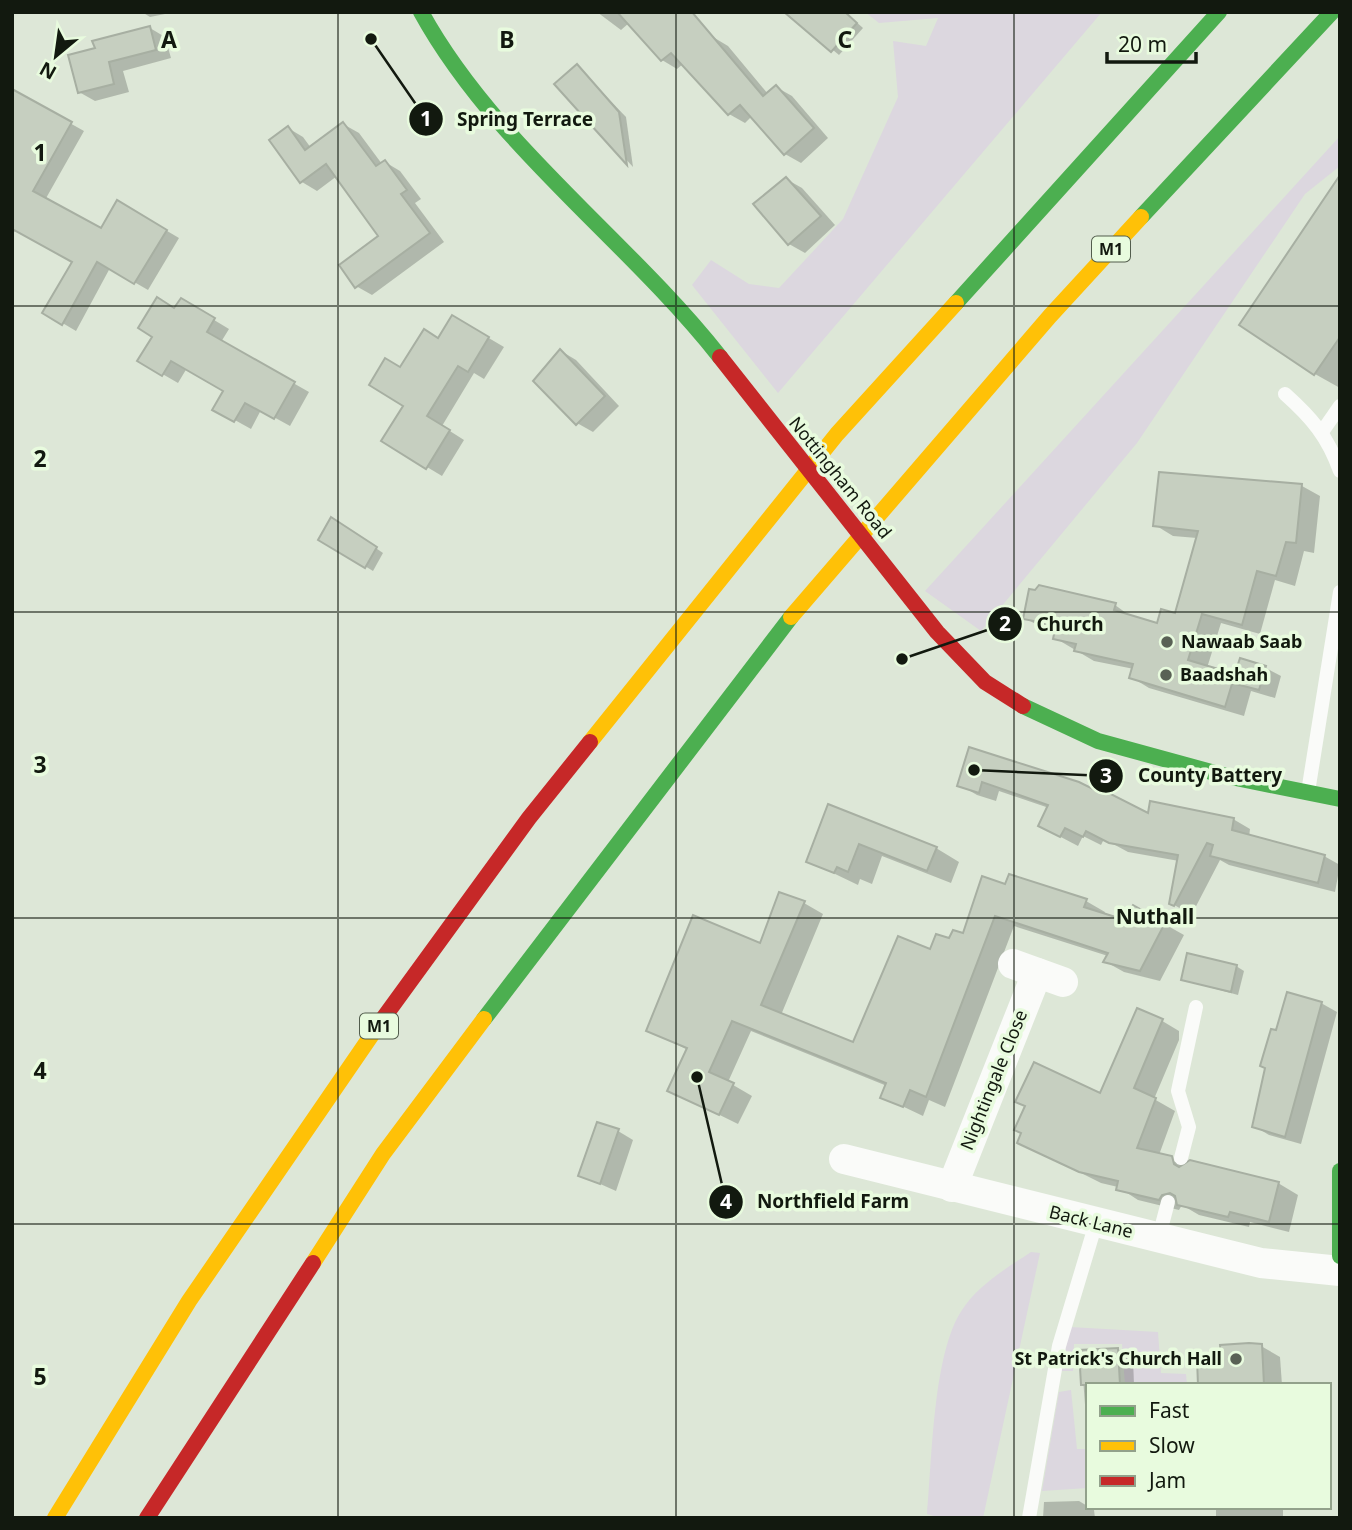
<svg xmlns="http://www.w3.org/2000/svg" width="1352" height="1530" font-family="'Noto Sans',sans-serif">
	<rect width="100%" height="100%" fill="#dde7d7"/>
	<g fill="#dcd7df">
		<polygon points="865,12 1102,12 778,393 692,285 711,260 749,284 779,288 843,219 898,97 893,41 926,46 938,18 879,23"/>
		<polygon points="1340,136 1340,166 1305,194 1137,443 981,631 925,591"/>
		<path d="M1031,1252L1040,1253L983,1518H940L927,1514C932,1461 933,1352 962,1310C978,1285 1007,1268 1031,1252Z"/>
		<polygon points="1070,1327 1158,1332 1161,1373 1186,1374 1187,1385 1125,1385 1122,1344 1074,1344 1073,1371 1061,1371"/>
		<polygon points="1071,1390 1077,1449 1088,1449 1088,1488 1042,1491 1059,1392"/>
	</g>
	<g fill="#0003">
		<polygon points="142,12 175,12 150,17"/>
		<polygon points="597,12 690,12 713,37 728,46 768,94 776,87 792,96 828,138 801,163 785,154 752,116 745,123 729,114 683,64 677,69 662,60 629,23 621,30"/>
		<polygon points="787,12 845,12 863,28 839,55"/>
		<polygon points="150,28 165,37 171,58 123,71 129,92 95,101 79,92 97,50"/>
		<polygon points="577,66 626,117 633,167 557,84"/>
		<polygon points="18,94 84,131 45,200 101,231 118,202 179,238 148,290 110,268 76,331 44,312 74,261 16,229 12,236 12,106"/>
		<polygon points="343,124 359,133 382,164 385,162 400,171 421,199 415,203 444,242 372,295 356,286 381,236 337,176 317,191 302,182 288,128 303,137 311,148"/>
		<polygon points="786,179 802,188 835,225 805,253 789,244"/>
		<polygon points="1340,180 1340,388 1315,374"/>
		<polygon points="181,300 229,329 221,342 309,392 290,426 261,410 251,429 215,409 225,391 187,368 178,383 140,361"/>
		<polygon points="453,317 504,347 484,379 474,373 442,426 464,440 442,476 427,467 405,406 401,369 439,340"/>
		<polygon points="561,351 576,360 619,406 593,432 577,423"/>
		<polygon points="1161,474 1302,486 1320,496 1314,553 1304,551 1295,586 1275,580 1260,634 1221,623 1207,668 1236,677 1241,660 1266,668 1281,676 1275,698 1251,691 1244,716 1149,688 1131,677 1134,669 1094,661 1055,638 1056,631 1044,629 1025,618 1115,605 1133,618 1158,626 1177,615 1197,538 1173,536 1155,525"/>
		<polygon points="339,523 383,553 373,571 321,539"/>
		<polygon points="971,749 1149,815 1233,819 1250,829 1249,837 1324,856 1340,865 1335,892 1229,865 1220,860 1192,914 1188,913 1171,903 1179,861 1128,852 1104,839 1101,845 1083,836 1078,846 1057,835 1049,808 999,791 996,801 977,795 960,785"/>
		<polygon points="829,807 936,848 959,862 951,883 882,856 872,884 860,879 858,885 808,861"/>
		<polygon points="1010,876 1086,901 1105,912 1104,915 1126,922 1134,907 1184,935 1160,981 1124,972 1106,962 1108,956 1014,926 945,1107 929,1100 923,1116 883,1097 887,1086 751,1031 728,1082 752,1096 738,1124 669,1090 688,1050 648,1030 761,946 804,903 823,914 781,1015 854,1045 931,952 964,936 1007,886"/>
		<polygon points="1236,966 1244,971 1238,995 1183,980"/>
		<polygon points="1321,1003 1337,1012 1301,1144 1269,1135 1254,1126 1277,1032"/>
		<polygon points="1159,1019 1179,1031 1179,1040 1154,1099 1175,1111 1159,1155 1185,1166 1278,1183 1298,1195 1289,1232 1250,1222 1249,1227 1199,1215 1182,1205 1179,1210 1138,1200 1118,1187 1101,1183 1019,1142 1101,1096"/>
		<polygon points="618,1131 633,1140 616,1191 580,1175"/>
		<polygon points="1261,1346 1280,1357 1282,1385 1200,1385 1223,1359"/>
		<polygon points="1117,1349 1133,1358 1134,1385 1088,1385 1088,1445 1081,1351"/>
		<polygon points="1079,1501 1094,1510 1095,1518 1043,1518 1044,1502"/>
		<rect x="1216" y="1507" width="67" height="11"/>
	</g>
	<g fill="#c6cfc0" stroke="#a7afa2" stroke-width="2">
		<polygon points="617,12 692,12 763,96 776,85 814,128 784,155 740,105 728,115 671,53 661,61"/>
		<polygon points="784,12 845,12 857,23 831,52"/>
		<polygon points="150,26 156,50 109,62 114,84 78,93 68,55 95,48 92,41"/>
		<polygon points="577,64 619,112 627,165 554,84"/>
		<polygon points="12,89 72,122 33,191 101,228 117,200 167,230 134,284 97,262 62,325 42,313 72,262 12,229"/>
		<polygon points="343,122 376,166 385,160 407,190 401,194 430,233 355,288 339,265 378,236 326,164 300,183 269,140 288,126 305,150"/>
		<polygon points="1340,175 1340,337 1314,375 1239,325"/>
		<polygon points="786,177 821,216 788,245 753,204"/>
		<polygon points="157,297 174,308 181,298 215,318 207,332 295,382 274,419 245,403 234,422 212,410 223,391 171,361 162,376 137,361 152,337 138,328"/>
		<polygon points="452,315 489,337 468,372 458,366 427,416 450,430 426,469 381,441 403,406 369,385 385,358 400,367 424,329 438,338"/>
		<polygon points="560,349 605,396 576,425 533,381"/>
		<polygon points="1159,472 1302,484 1296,543 1286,542 1276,576 1257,571 1242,625 1202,614 1188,660 1235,674 1225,707 1129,678 1133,664 1074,651 1076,644 1053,639 1056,625 1023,619 1029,589 1035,590 1039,585 1116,603 1114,610 1157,623 1161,609 1175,613 1198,531 1153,526"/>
		<polygon points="331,517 377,547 365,568 318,540"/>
		<polygon points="1240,658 1266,666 1259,690 1232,683"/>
		<polygon points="969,747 1079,782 1101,793 1103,790 1148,813 1150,801 1234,818 1232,830 1325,855 1318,883 1210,856 1213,845 1207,843 1174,906 1169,904 1178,855 1109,843 1086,831 1083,837 1065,828 1060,837 1038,826 1048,805 982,782 979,793 957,786"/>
		<polygon points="828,804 937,847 927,871 859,844 848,872 837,867 834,873 806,862"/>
		<polygon points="1009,874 1087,899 1084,907 1125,920 1133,905 1165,923 1140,971 1103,962 1108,953 995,916 926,1097 910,1090 903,1107 880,1098 886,1083 732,1021 709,1072 734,1083 719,1115 667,1091 687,1048 646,1031 693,915 760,943 779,892 805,901 761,1005 853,1042 898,936 930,949 936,934 949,938 953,930 963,933 982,876 1005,884"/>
		<polygon points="1187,953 1237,965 1231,992 1181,980"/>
		<polygon points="1287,992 1322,1002 1285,1137 1252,1127 1265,1068 1260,1066 1271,1029 1276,1030"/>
		<polygon points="1137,1008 1163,1019 1134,1088 1156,1098 1137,1148 1172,1156 1174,1164 1179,1167 1190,1160 1279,1182 1269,1222 1230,1212 1228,1217 1177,1205 1175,1196 1170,1193 1162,1195 1159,1200 1116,1190 1118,1181 1079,1172 1017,1143 1021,1133 1014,1130 1025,1106 1015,1102 1034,1062 1100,1093"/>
		<polygon points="597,1122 619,1129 600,1184 578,1176"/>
		<polygon points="1249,1343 1262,1344 1264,1385 1198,1385 1197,1359 1221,1358 1220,1345"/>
		<polygon points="1118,1348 1120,1385 1081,1385 1079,1350"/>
	</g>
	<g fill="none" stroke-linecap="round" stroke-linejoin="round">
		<g stroke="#fafbf9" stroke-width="14">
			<path d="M1285,394C1312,418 1328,437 1340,471"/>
			<polyline points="1322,432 1340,406"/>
			<polyline points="1308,792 1340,592"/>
			<polyline points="1181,1158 1189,1127 1178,1091 1196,1007"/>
			<polyline points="1158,1240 1168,1202"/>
			<polyline points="1029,1518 1059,1346 1096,1223"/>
		</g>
		<g stroke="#fafbf9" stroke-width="30">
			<polyline points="1013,964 1063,982"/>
			<polyline points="844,1159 1261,1263 1340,1271"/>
			<polyline points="952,1187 1037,973"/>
		</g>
		<g stroke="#4caf50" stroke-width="16">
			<path d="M421,12C494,145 627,239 720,357"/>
			<polyline points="1141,217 1332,12"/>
			<polyline points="956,303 1219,12"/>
			<polyline points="1023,706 1098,741 1226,776 1340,799"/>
			<polyline points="484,1019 791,617"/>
			<polyline points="1340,1171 1340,1256"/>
		</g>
		<g stroke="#ffc107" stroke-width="16">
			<polyline points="791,617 1050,316 1141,217"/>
			<polyline points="590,742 837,434 956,303"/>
			<polyline points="313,1263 383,1154 484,1019"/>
			<polyline points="55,1518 189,1301 382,1020"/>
		</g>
		<g stroke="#c62828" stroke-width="16">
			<polyline points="720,357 937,632 985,682 1023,706"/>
			<polyline points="382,1020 529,818 590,742"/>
			<polyline points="147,1518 313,1263"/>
		</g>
	</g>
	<path fill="none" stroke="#12190f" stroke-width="2" stroke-opacity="0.55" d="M338,12V1518M676,12V1518M1014,12V1518M12,306H1340M12,612H1340M12,918H1340M12,1224H1340"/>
	<g fill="#596155" stroke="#e8fbde" stroke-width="2.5">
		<circle cx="1167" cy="642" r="7"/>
		<circle cx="1166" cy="675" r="7"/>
		<circle cx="1236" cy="1359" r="7"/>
	</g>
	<g text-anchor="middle" stroke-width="7" stroke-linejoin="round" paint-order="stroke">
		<g fill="#e8fbde" stroke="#525d4d" stroke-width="2">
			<rect x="1092" y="236.5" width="38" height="25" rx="5"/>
			<rect x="360" y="1013.5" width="38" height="25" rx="5"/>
		</g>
		<g font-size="16" font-weight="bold" fill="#12190f">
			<text x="1111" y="255">M1</text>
			<text x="379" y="1032">M1</text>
		</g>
		<g font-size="18" fill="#12190f" stroke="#e8fbde">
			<text transform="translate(840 478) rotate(51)" y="6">Nottingham Road</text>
			<text transform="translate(994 1080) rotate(-68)" y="6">Nightingale Close</text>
			<text transform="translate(1091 1222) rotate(14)" y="6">Back Lane</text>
		</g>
		<g font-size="18" font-weight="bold" fill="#12190f" stroke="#e8fbde" text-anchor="start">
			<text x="1181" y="648">Nawaab Saab</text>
			<text x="1180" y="681">Baadshah</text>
			<text x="1222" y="1365" text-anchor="end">St Patrick's Church Hall</text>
		</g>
		<g font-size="21" font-weight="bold" fill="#12190f" stroke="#e8fbde">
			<text x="1155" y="924">Nuthall</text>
		</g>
	</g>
	<g font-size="23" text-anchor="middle" font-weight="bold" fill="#12190f" stroke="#e8fbde" stroke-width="7" stroke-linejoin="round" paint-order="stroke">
		<text x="169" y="48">A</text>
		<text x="507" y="48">B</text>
		<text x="845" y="48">C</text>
		<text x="40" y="161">1</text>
		<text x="40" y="467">2</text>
		<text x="40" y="773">3</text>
		<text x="40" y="1079">4</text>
		<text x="40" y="1385">5</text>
	</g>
	<path fill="none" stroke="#12190f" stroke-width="2.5" d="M371 39L426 119M902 659L1005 624M974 770L1106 776M697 1077L726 1202"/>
	<g fill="#12190f" stroke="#e8fbde" stroke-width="2.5">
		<circle cx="371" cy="39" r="7"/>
		<circle cx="902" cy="659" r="7"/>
		<circle cx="974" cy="770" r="7"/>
		<circle cx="697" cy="1077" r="7"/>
		<circle cx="426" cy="119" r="18"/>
		<circle cx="1005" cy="624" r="18"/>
		<circle cx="1106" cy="776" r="18"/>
		<circle cx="726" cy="1202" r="18"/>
	</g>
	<g font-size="21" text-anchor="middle" font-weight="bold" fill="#fff">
		<text x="426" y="126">1</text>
		<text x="1005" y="631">2</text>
		<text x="1106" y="783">3</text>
		<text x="726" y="1209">4</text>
	</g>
	<g font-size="19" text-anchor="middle" font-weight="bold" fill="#12190f" stroke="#e8fbde" stroke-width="7" stroke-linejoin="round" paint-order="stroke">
		<text x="525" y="126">Spring Terrace</text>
		<text x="1070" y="631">Church</text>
		<text x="1210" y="782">County Battery</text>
		<text x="833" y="1208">Northfield Farm</text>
	</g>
	<rect width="1352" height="1530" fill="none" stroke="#12190f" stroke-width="28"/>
	<rect x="1086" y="1383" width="245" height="126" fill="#e8fbde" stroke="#92a18b" stroke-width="2"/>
	<rect x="1100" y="1406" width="35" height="10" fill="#4caf50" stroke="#92a18b" stroke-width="2"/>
	<text x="1149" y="1418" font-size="21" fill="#12190f">Fast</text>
	<rect x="1100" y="1441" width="35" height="10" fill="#ffc107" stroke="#92a18b" stroke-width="2"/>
	<text x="1149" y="1453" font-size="21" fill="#12190f">Slow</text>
	<rect x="1100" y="1476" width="35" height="10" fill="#c62828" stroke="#92a18b" stroke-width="2"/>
	<text x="1149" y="1488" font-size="21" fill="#12190f">Jam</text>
	<g transform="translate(56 56) rotate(209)" stroke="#e8fbde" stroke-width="5" paint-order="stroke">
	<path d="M0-5L12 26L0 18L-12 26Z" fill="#12190f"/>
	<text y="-10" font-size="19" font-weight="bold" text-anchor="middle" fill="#12190f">N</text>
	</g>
	<path d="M1107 52v10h89v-10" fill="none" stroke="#12190f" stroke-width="3.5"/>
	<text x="1118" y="52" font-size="21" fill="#12190f" stroke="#e8fbde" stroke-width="5" paint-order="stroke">20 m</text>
</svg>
